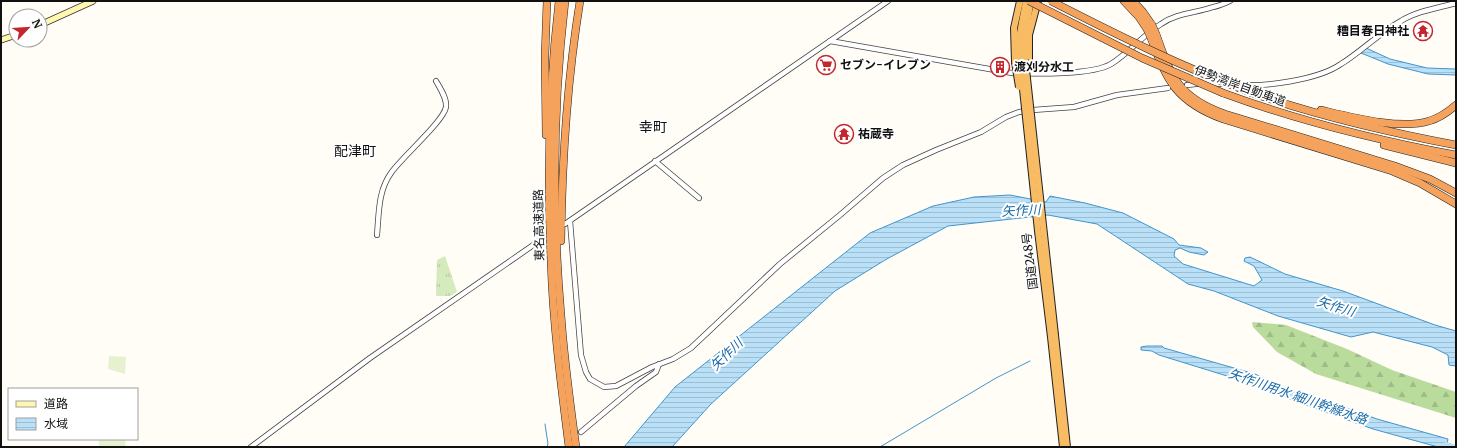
<svg xmlns="http://www.w3.org/2000/svg" width="1457" height="448" font-family="Merriweather,'Noto Sans JP',serif">
	<defs>
		<pattern id="forest-firs" width="22" height="20" patternUnits="userSpaceOnUse"><rect width="22" height="20" fill="#b9dc9c"/><path d="M5 1l3.5 6h-7zM16 11l3.5 6h-7z" fill="#9ebc85"/></pattern>
		<pattern id="park-tufts" width="24" height="20" patternUnits="userSpaceOnUse"><rect width="24" height="20" fill="#d5ebbd"/><path d="M3 7l-1-3M5 7V3M7 7l1-3M15 17l-1-3M17 17v-4M19 17l1-3" fill="none" stroke="#b6c8a1"/></pattern>
		<pattern id="water-rules" width="6" height="5" patternUnits="userSpaceOnUse"><rect width="6" height="5" fill="#b9e0f7"/><path d="M0 2.5h6" fill="none" stroke="#9ebfd3"/></pattern>
	</defs>
	<rect width="100%" height="100%" fill="#fffdf5"/>
	<polygon fill="url(#forest-firs)" points="1252,322 1286,325 1347,349 1392,370 1456,392 1456,418 1316,374 1277,352 1253,327"/>
	<polygon fill="url(#park-tufts)" points="445,256 457,292 450,296 436,296 437,260"/>
	<g fill="#e6f2cf">
		<polygon points="109,356 126,357 125,374 108,369"/>
		<polygon points="99,439 125,439 126,447 99,447"/>
	</g>
	<g fill="url(#water-rules)" stroke="#3f96cf">
		<polygon points="1366,48 1390,59 1427,68 1456,69 1456,75 1428,74 1388,64 1361,53"/>
		<polygon points="1010,195 1046,202 1050,196 1085,203 1123,213 1174,239 1179,245 1201,248 1208,252 1204,255 1189,252 1180,248 1175,250 1174,256 1183,264 1254,286 1262,280 1254,266 1244,261 1245,258 1250,257 1285,274 1343,291 1435,325 1456,331 1456,366 1449,365 1448,355 1432,347 1373,332 1351,337 1278,316 1214,291 1188,284 1097,224 1048,215 948,226 885,260 835,291 711,404 672,447 624,447 675,387 870,233 933,206 974,197"/>
		<polygon points="1147,346 1162,346 1164,348 1255,374 1287,389 1330,405 1335,404 1377,419 1448,439 1447,443 1451,444 1450,447 1438,447 1373,429 1303,404 1240,380 1159,355 1152,351 1141,350 1141,347"/>
	</g>
	<g fill="none" stroke-linecap="round" stroke-linejoin="round">
		<g stroke="#3f96cf" stroke-width="1">
			<polyline points="545,424 548,444 547,447"/>
			<polyline points="880,447 996,378 1030,361"/>
		</g>
		<polyline stroke="#b9e0f7" stroke-width="4" points="1446,444 1455,447"/>
		<defs>
			<g id="tertiary">
				<path d="M830,41L1012,73C1035,74 1093,75 1111,64C1129,53 1143,35 1161,24C1177,13 1196,13 1213,7C1219,6 1225,3 1230,1"/>
				<path d="M1234,84C1262,88 1318,80 1341,64C1362,51 1379,33 1401,21C1417,11 1438,8 1456,3"/>
				<polyline points="1187,85 1205,83 1223,84"/>
				<polyline points="655,161 699,198"/>
				<polyline points="570,221 581,355 586,372 590,379 604,387 616,386 652,367 673,359 691,348 780,264 840,215 883,178 903,165 936,150 981,132 1006,117 1019,112 1033,110 1074,107 1117,95 1168,88"/>
				<polyline points="565,224 888,1"/>
				<path d="M377,235C379,213 378,191 391,173C401,158 444,121 446,107C447,98 440,88 436,81"/>
				<polyline points="581,432 636,386 656,372 659,364"/>
				<polyline points="251,447 370,358 542,239"/>
			</g>
			<g id="secondary">
				<polyline points="40,25 93,1"/>
				<polyline points="1,40 16,35"/>
			</g>
			<g id="trunk">
				<polyline points="1029,59 1029,35 1038,1"/>
				<polyline points="1025,60 1025,32 1031,1"/>
				<polyline points="1020,61 1020,33 1026,1"/>
				<polyline points="1015,62 1014,28 1020,1"/>
				<polyline points="1055,335 1067,447"/>
				<polyline points="1051,337 1063,447"/>
			</g>
			<g id="motorway">
				<path d="M559,1C549,87 547,174 551,261C553,323 561,385 569,447"/>
				<path d="M565,1C553,105 552,211 561,315C564,359 570,403 576,447"/>
				<polyline points="1124,1 1139,17 1147,29"/>
				<polyline points="1133,1 1143,12 1152,25"/>
				<path d="M1156,34C1171,77 1179,98 1225,114L1395,166L1430,179L1456,193"/>
				<path d="M1151,38C1167,82 1177,102 1223,119L1392,171L1420,183L1456,204"/>
				<path d="M1223,93C1299,121 1376,140 1456,155"/>
				<path d="M1252,93C1319,116 1387,132 1456,145"/>
				<path d="M1321,110C1351,117 1400,130 1429,121C1440,118 1448,112 1456,105"/>
				<polyline points="546,135 545,56 547,1"/>
				<polyline points="1384,145 1456,163"/>
				<path d="M561,241C562,161 567,81 580,1"/>
			</g>
		</defs>
		<use href="#tertiary" stroke="#444" stroke-width="6"/>
		<use href="#secondary" stroke="#333" stroke-width="7"/>
		<use href="#trunk" stroke="#222" stroke-width="8"/>
		<use href="#motorway" stroke="#222" stroke-width="8"/>
		<use href="#tertiary" stroke="#fff" stroke-width="4.5"/>
		<use href="#secondary" stroke="#fff6b0" stroke-width="5.5"/>
		<use href="#trunk" stroke="#f7bc64" stroke-width="6"/>
		<use href="#motorway" stroke="#f5a25d" stroke-width="7"/>
		<defs>
			<g id="trunk-bridge">
				<polyline points="1025,60 1055,335"/>
				<polyline points="1020,61 1038,231 1051,337"/>
				<polyline points="1015,62 1019,87"/>
			</g>
			<g id="motorway-bridge">
				<polyline points="1029,1 1142,58 1223,93"/>
				<path d="M1051,1C1117,35 1182,67 1252,93"/>
				<polyline points="1152,25 1156,34"/>
				<polyline points="1147,29 1151,38"/>
			</g>
		</defs>
		<use href="#trunk-bridge" stroke="#222" stroke-width="8" stroke-linecap="butt"/>
		<use href="#motorway-bridge" stroke="#222" stroke-width="8" stroke-linecap="butt"/>
		<use href="#trunk-bridge" stroke="#f7bc64" stroke-width="6"/>
		<use href="#motorway-bridge" stroke="#f5a25d" stroke-width="7"/>
	</g>
	<defs>
		<symbol id="temple-ring" viewBox="-11 -11 22 22"><circle r="9.5" fill="#fff" stroke="#c4262e" stroke-width="1.5"/><path d="M0-6L5-2H3V0L6.5 2.5H4V6H1.5V3h-3V6H-4V2.5H-6.5L-3 0V-2H-5Z" fill="#c4262e"/></symbol>
		<symbol id="supermarket-ring" viewBox="-11 -11 22 22"><circle r="9.5" fill="#fff" stroke="#c4262e" stroke-width="1.5"/><path d="M-6-5.5h2.5l.6 2H6L4.5 2H-2.5L-4.4-4H-6ZM-1.5 3.2a1.3 1.3 0 1 0 .1 0ZM3 3.2a1.3 1.3 0 1 0 .1 0Z" fill="#c4262e"/></symbol>
		<symbol id="building-ring" viewBox="-11 -11 22 22"><circle r="9.5" fill="#fff" stroke="#c4262e" stroke-width="1.5"/><path d="M-4-6H4V6H1V3H-1V6H-4ZM-2.5-4.3h1.7v1.8h-1.7ZM.8-4.3h1.7v1.8H.8ZM-2.5-1h1.7V.8h-1.7ZM.8-1h1.7V.8H.8Z" fill="#c4262e"/></symbol>
	</defs>
	<g fill-rule="evenodd">
		<use href="#temple-ring" x="1412" y="20" width="22" height="22"/>
		<use href="#supermarket-ring" x="815" y="54" width="22" height="22"/>
		<use href="#building-ring" x="989" y="56" width="22" height="22"/>
		<use href="#temple-ring" x="833" y="123" width="22" height="22"/>
	</g>
	<g text-anchor="middle" stroke-width="4" stroke-linejoin="round" paint-order="stroke">
		<g font-size="12" font-weight="bold" fill="#111" stroke="#fff" text-anchor="start">
			<text x="1409" y="35" text-anchor="end">糟目春日神社</text>
			<text x="840" y="69">セブン-イレブン</text>
			<text x="1014" y="71">渡刈分水工</text>
			<text x="858" y="138">祐蔵寺</text>
		</g>
		<g font-size="12" fill="#111" stroke="#fff">
			<text transform="translate(1240 86) rotate(20)" y="4">伊勢湾岸自動車道</text>
			<text transform="translate(539 225) rotate(-91)" y="4">東名高速道路</text>
			<text transform="translate(1030 261) rotate(-97)" y="4">国道248号</text>
		</g>
		<g font-size="13" font-style="italic" fill="#1768a6" stroke="#fff">
			<text transform="translate(1021 210) rotate(-3)" y="5">矢作川</text>
			<text transform="translate(1336 306) rotate(17)" y="5">矢作川</text>
			<text transform="translate(726 354) rotate(-45)" y="5">矢作川</text>
			<text transform="translate(1298 396) rotate(19)" y="5">矢作川用水 細川幹線水路</text>
		</g>
		<g font-size="14" fill="#111" stroke="#fff">
			<text x="653" y="132">幸町</text>
			<text x="355" y="156">配津町</text>
		</g>
	</g>
	<rect width="1457" height="448" fill="none" stroke="#111111" stroke-width="4"/>
	<rect x="8" y="388" width="130" height="52" fill="#ffffff" stroke="#a0a0a0"/>
	<rect x="16" y="401" width="20" height="6" fill="#fff6b0" stroke="#a0a0a0"/>
	<text x="44" y="408" font-size="12" fill="#111111">道路</text>
	<rect x="16" y="418" width="20" height="12" fill="url(#water-rules)" stroke="#a0a0a0"/>
	<text x="44" y="428" font-size="12" fill="#111111">水域</text>
	<g transform="translate(28 28) rotate(65)"><circle r="19" fill="#ffffff" stroke="#a0a0a0"/>
	<path d="M0-3L7 15L0 10L-7 15Z" fill="#c4262e"/>
	<text y="-6" font-size="11" font-weight="bold" text-anchor="middle" fill="#111111">N</text>
	</g>
</svg>
